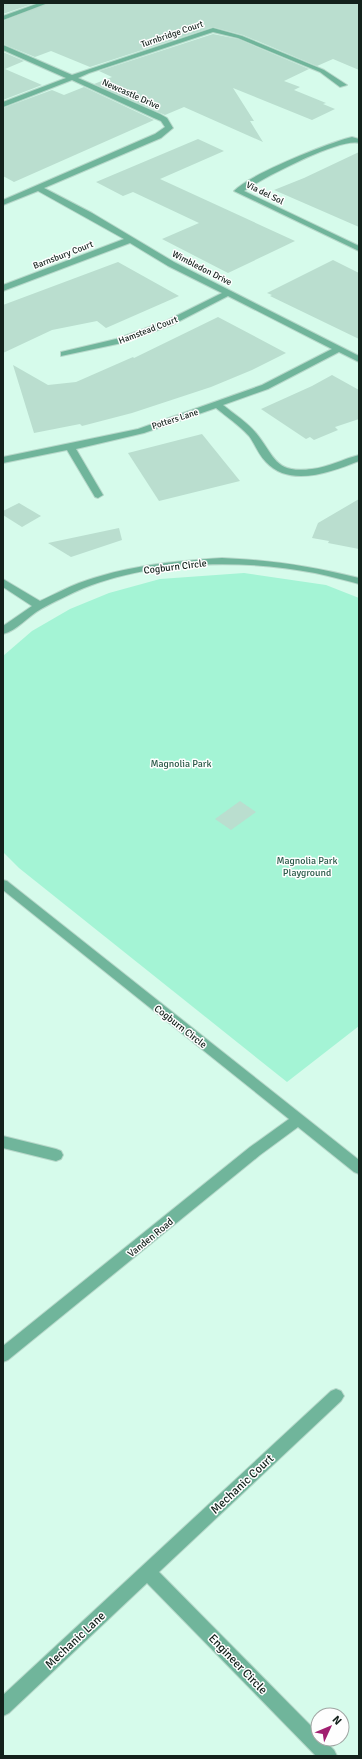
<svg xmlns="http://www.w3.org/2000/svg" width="362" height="1759" font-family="Signika,sans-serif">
	<rect width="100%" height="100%" fill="#d6fbeb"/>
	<polygon fill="#a4f4d5" points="244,573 326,585 359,598 359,1026 287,1082 19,868 3,852 3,656 32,631 70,609 109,593 160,579"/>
	<g fill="#badecf">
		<polygon points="3,3 35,3 3,14"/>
		<polygon points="49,3 359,3 359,70 333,59 317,66 243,35 213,27 90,67 51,51 35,57 3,44 3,21"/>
		<polygon points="213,34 238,39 309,69 284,81 300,87 294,90 326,103 323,104 335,109 312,120 233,88 254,121 250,121 263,142 184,107 165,115 94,84 112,77 99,71"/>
		<polygon points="3,52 24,61 5,69 42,85 3,100"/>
		<polygon points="84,87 154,120 14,182 3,176 3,108 52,90 64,95"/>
		<polygon points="198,139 224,151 160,179 295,241 228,273 162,239 199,223 133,192 123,196 96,182"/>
		<polygon points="359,152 359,227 274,190 304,178"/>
		<polygon points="333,260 359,273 359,339 270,296 272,295 267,293"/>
		<polygon points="118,262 179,296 106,328 97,321 52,330 3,353 3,305"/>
		<polygon points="218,317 286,353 252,370 211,387 132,413 82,426 80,424 34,433 13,365 48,385 76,382 133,357 134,358"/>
		<polygon points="332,375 359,390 359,419 335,427 338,430 314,440 310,437 306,439 261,409 312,386"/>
		<polygon points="202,434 240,481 159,501 128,453"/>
		<polygon points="359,499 359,549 328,543 329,541 312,538 318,523"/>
		<polygon points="19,503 41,516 22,527 3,515 3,511"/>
		<polygon points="119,528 122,540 71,557 48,543"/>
		<polygon points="240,801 256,812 231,830 215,819"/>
	</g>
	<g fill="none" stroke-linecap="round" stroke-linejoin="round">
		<defs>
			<g id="minor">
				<polygon points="39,3 48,3 3,20 3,16"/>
				<path d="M213,28L242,36L324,70L347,85L340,87L320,72L238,38L213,32L89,73L78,78L160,114L167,118L173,128L161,138L44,188L92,213L174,262L359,356V362L339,352L268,389L223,405C234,414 247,422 256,433C275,456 274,474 312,469C329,467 343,459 359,455V461C331,472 290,488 266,462C258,454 255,444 249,436C239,425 227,417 216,408L144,433L76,449L103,495L98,498L95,497L67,450L3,463V457L138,429L262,385L332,349L228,296L172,325L122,343L61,356V352L116,339L166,321L222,293L168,266L130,243L3,291V285L124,239L38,191L3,205V200L155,134L165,127L161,121L154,118L72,80L3,107V102L66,78L3,50V45L72,75Z"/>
				<path d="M352,137L359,139V143C339,138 263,178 244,191L359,246V251L234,191C250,174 328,143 352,137Z"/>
				<path d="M222,558C271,560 311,566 359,578V584C344,580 330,576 315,573C242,559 154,560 84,588C70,594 54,602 41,609C28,616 17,631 3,634V626L32,606L3,587V579L40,601C53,595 66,588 79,583C125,566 173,561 222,558Z"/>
				<polygon points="3,880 7,881 359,1160 359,1174 354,1172 298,1127 260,1155 8,1360 3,1362 3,1346 250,1147 289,1119 3,890"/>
				<polygon points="3,1136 56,1149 61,1151 63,1155 61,1159 56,1161 3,1148"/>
				<polygon points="336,1389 341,1391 344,1396 341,1401 159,1572 318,1733 318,1739 323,1739 334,1750 337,1756 316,1756 147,1583 9,1713 3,1716 3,1695 331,1391"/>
			</g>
		</defs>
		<use href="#minor" stroke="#b7d8ca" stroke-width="2"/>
		<use href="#minor" fill="#70b59b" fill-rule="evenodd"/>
	</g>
	<g text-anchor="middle" stroke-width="3" stroke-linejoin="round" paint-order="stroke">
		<g font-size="9" fill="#13211b" stroke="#fefefe">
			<text transform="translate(172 34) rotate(-19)" y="3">Turnbridge Court</text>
			<text transform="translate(131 94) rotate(24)" y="3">Newcastle Drive</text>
			<text transform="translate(265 193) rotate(26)" y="3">Via del Sol</text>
			<text transform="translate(63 255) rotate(-21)" y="3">Barnsbury Court</text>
			<text transform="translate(202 268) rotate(27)" y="3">Wimbledon Drive</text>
			<text transform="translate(148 330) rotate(-21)" y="3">Hamstead Court</text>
			<text transform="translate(175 419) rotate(-18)" y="3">Potters Lane</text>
		</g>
		<g font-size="10" fill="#13211b" stroke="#fefefe">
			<text transform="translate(175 566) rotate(-7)" y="4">Cogburn Circle</text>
			<text transform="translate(181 1026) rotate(38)" y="4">Cogburn Circle</text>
			<text transform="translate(150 1237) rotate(-39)" y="4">Vanden Road</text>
		</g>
		<g font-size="10" fill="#2b5a49" stroke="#fefefe">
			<text x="181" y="767">Magnolia Park</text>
			<text x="307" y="864">Magnolia Park<tspan x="307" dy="12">Playground</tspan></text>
		</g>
		<g font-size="12" fill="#13211b" stroke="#fefefe">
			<text transform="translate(242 1484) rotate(-43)" y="4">Mechanic Court</text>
			<text transform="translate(75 1640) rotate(-43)" y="4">Mechanic Lane</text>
			<text transform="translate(238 1664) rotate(46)" y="4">Engineer Circle</text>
		</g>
	</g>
	<rect width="362" height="1759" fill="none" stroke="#13211b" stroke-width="8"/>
	<g transform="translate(330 1727) rotate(46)"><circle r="19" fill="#fefefe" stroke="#a0a6a3"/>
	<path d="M0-3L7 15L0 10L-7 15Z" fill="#a11f70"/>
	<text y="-6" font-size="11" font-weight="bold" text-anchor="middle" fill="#13211b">N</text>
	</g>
</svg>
